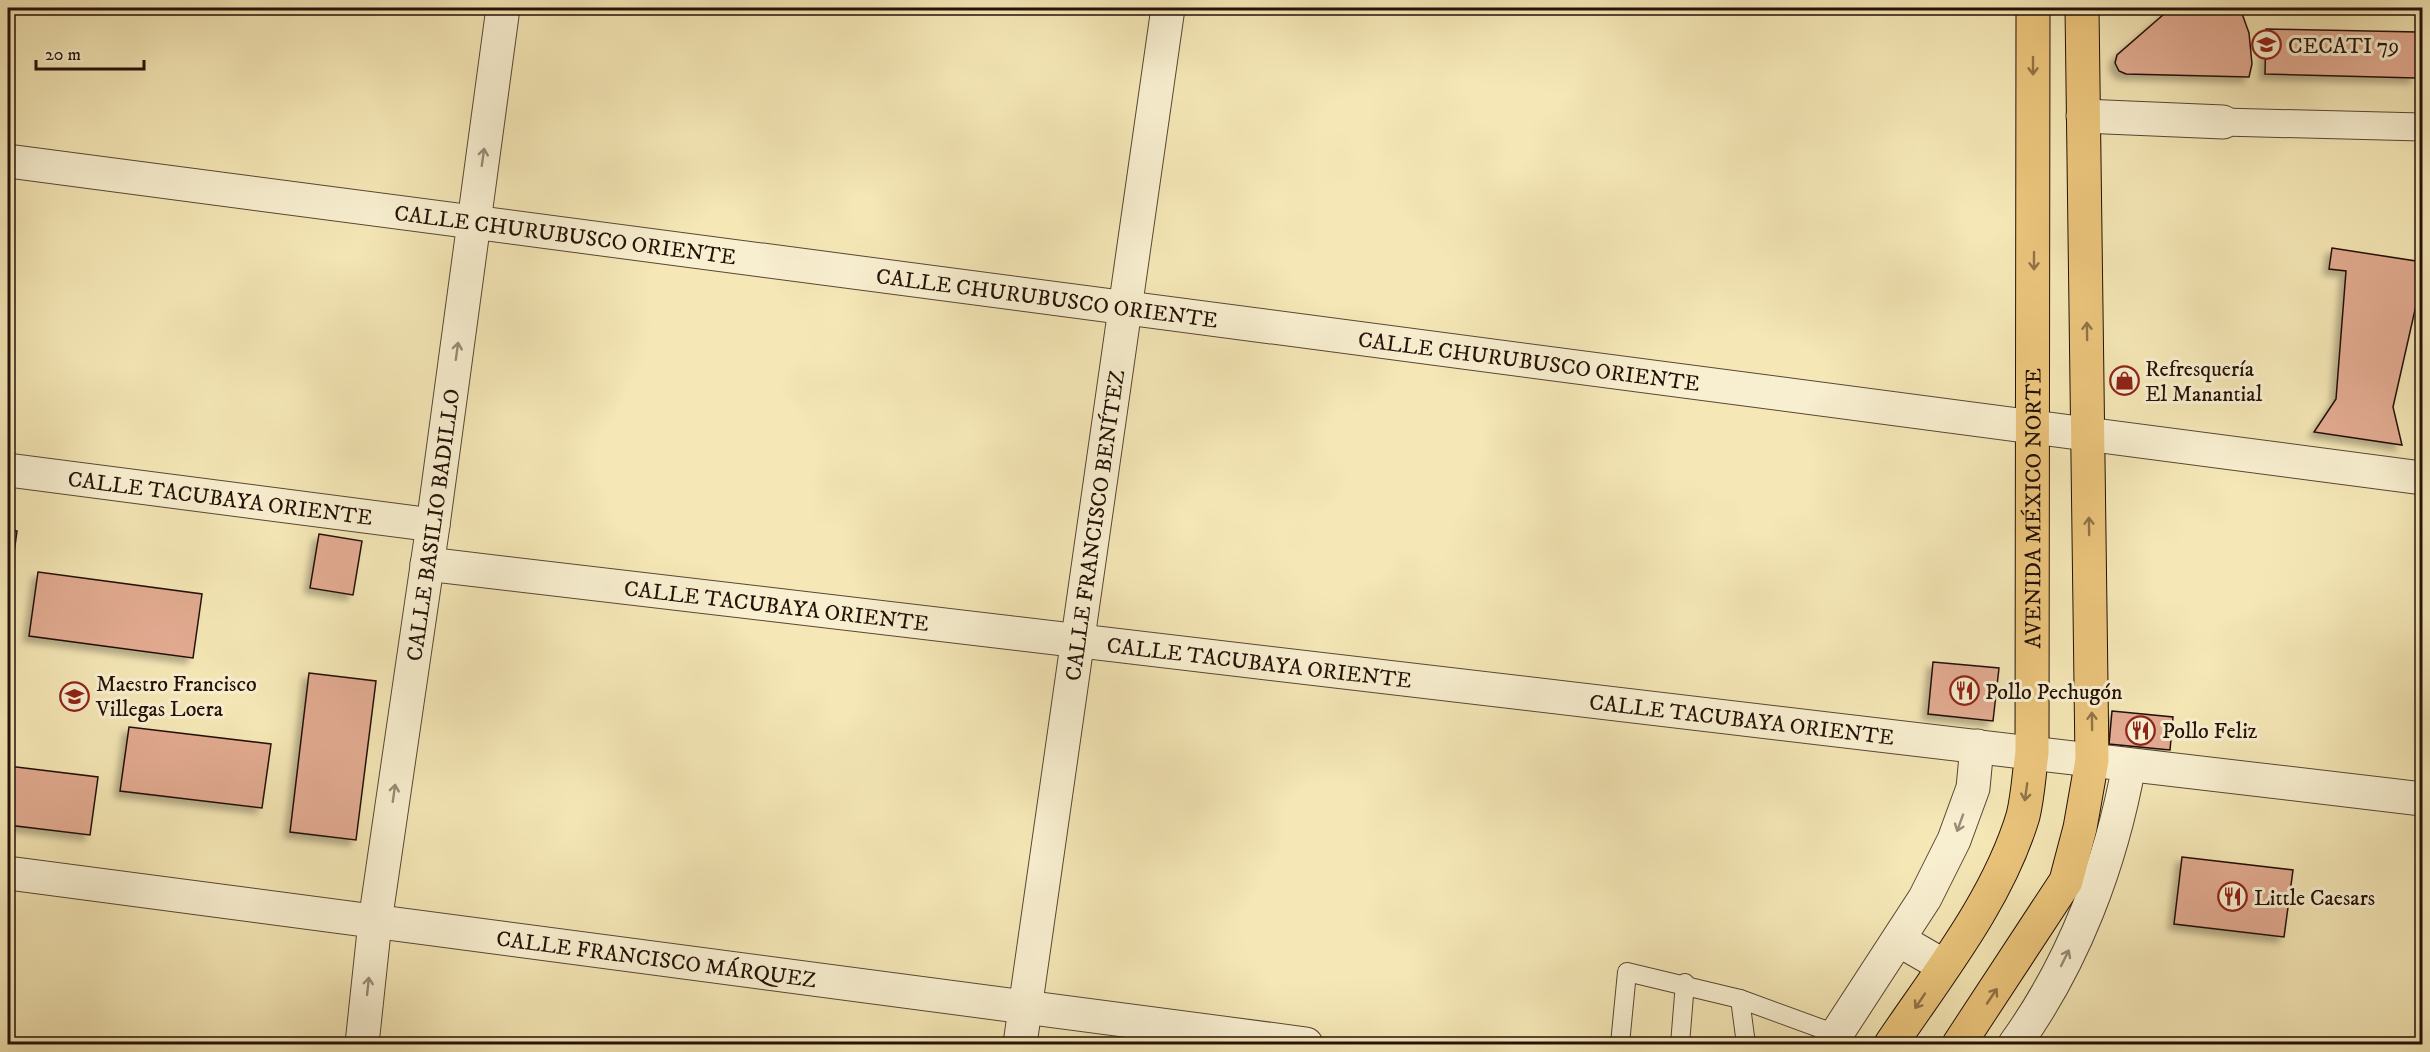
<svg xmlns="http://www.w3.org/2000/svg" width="2430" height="1052" font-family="'IM FELL DW Pica',serif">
	<defs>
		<filter id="shadow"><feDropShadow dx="-5.5" dy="5.5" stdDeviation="3" flood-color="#0004"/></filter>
	</defs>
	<rect width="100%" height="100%" fill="#f5e7b6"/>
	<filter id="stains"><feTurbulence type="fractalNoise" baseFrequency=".00333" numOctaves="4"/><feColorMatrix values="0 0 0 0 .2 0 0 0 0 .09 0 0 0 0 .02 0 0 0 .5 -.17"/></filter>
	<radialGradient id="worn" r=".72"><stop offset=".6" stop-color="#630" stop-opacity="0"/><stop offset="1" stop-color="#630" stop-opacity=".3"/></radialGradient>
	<g fill="#e2ab91" stroke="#241107" stroke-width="1.5" filter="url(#shadow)">
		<polygon points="2171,8 2240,8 2249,33 2252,64 2249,77 2126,74 2119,71 2115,63 2117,55"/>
		<polygon points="2266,29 2417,32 2416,78 2265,74"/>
		<polygon points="2332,248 2422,262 2422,279 2393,407 2402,445 2314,432 2336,399 2346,271 2329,269"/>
		<polygon points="8,530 17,531 9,590 8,590"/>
		<polygon points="319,534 362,541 353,595 310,588"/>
		<polygon points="38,572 202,594 193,658 29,636"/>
		<polygon points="1933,662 1999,668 1993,721 1928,714"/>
		<polygon points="309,673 376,681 356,840 290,832"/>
		<polygon points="2112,711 2173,717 2170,750 2109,744"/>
		<polygon points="129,727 271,744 262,808 120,791"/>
		<polygon points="8,766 98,777 90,835 8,825"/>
		<polygon points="2182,857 2293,870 2284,937 2174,924"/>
	</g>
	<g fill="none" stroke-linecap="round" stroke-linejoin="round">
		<defs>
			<g id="service">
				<polyline points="1740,999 1746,1044"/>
				<polyline points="1620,1044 1627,972 1740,999 1836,1034"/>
				<polyline points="1680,1044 1685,983"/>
			</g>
			<polyline id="pedestrian" points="2223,122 2422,127"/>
			<g id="minor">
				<polyline points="2083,116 2223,122"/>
				<path id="s1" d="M8,161L2422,478"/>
				<path id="s2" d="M8,470L433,525"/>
				<path id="s3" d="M427,564L2422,799"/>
				<path id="s4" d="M8,873L1306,1044"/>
				<polyline points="1899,940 1944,966"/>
				<path id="s5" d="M362,1044L375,922L433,525L503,8"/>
				<path id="s6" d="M1020,1044L1168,8"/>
				<polyline points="1830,1044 1925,898 1954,840 1973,788 1977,746"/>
				<path d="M2015,1044C2074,962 2111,864 2129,765"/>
			</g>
			<g id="primary">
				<path id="s7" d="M1891,1044C1939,973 1998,899 2023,816C2028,796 2029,773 2032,753L2033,8"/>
				<polyline points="1959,1044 2066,881 2080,828 2092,760 2082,8"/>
			</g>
		</defs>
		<use href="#service" stroke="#584633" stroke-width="20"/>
		<use href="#pedestrian" stroke="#584633" stroke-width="29"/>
		<use href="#minor" stroke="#584633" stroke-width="35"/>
		<use href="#primary" stroke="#241107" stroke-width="35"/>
		<use href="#service" stroke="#f8efd0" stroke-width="18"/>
		<use href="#pedestrian" stroke="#f8efd0" stroke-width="27"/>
		<use href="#minor" stroke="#f8efd0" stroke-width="33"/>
		<use href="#primary" stroke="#eac47b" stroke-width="33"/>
	</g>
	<defs><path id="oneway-shaft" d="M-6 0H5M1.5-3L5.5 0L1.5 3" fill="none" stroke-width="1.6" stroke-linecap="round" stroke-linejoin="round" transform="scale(1.5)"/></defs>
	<g stroke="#917347">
		<use href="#oneway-shaft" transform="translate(2033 66) rotate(90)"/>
		<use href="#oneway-shaft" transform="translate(2034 261) rotate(90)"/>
		<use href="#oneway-shaft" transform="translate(2087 331) rotate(-91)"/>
		<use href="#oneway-shaft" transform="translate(2089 526) rotate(-91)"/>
		<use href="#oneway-shaft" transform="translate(2092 721) rotate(-91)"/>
		<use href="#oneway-shaft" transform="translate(2026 792) rotate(98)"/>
		<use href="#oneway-shaft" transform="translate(1992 996) rotate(-56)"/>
		<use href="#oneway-shaft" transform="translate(1920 1001) rotate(124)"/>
	</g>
	<g stroke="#998b76">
		<use href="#oneway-shaft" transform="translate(483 157) rotate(-82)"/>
		<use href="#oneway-shaft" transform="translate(457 351) rotate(-82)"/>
		<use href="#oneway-shaft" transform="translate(394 793) rotate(-82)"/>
		<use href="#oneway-shaft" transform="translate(1960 823) rotate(110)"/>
		<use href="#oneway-shaft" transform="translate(2065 958) rotate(-64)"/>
		<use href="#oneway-shaft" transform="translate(368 986) rotate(-84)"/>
	</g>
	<defs>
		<symbol id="university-ring" viewBox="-11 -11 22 22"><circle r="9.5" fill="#f8efd0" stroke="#8f2418" stroke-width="1.5"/><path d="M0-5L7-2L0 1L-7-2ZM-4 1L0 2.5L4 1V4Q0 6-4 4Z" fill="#8f2418"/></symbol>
		<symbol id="shop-ring" viewBox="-11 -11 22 22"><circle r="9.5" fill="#f8efd0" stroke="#8f2418" stroke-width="1.5"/><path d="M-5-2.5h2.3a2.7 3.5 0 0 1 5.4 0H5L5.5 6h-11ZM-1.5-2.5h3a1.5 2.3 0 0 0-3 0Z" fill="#8f2418"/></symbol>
		<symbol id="restaurant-ring" viewBox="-11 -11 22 22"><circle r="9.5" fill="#f8efd0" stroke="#8f2418" stroke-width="1.5"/><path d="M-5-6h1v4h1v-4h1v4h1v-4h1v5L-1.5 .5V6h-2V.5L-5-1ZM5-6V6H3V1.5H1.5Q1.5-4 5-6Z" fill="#8f2418"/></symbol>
		<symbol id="school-ring" viewBox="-11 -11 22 22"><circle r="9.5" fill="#f8efd0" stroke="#8f2418" stroke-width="1.5"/><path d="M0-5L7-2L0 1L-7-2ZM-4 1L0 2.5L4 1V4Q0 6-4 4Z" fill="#8f2418"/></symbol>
	</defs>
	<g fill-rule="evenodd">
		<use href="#university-ring" x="2250" y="28" width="33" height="33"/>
		<use href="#shop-ring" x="2108" y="364" width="33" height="33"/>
		<use href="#restaurant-ring" x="1948" y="674" width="33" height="33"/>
		<use href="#school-ring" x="58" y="680" width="33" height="33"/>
		<use href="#restaurant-ring" x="2124" y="714" width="33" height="33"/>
		<use href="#restaurant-ring" x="2216" y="880" width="33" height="33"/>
	</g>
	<g text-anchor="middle" stroke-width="6" stroke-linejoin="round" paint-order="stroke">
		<g font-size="22" fill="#241107" stroke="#f8efd0" text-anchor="start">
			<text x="2288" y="53">CECATI 79</text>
			<text x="2145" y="376">Refresquería<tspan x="2145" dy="25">El Manantial</tspan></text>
			<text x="96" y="691">Maestro Francisco<tspan x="96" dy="25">Villegas Loera</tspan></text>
			<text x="1985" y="699">Pollo Pechugón</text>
			<text x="2162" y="738">Pollo Feliz</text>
			<text x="2254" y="905">Little Caesars</text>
		</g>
		<g font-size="22" fill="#241107" stroke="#f8efd0">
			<text dy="8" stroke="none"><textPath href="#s1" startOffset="562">CALLE CHURUBUSCO ORIENTE</textPath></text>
			<text dy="8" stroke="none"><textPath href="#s1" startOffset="1048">CALLE CHURUBUSCO ORIENTE</textPath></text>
			<text dy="8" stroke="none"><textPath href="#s1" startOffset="1534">CALLE CHURUBUSCO ORIENTE</textPath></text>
			<text dy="8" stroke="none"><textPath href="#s2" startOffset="214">CALLE TACUBAYA ORIENTE</textPath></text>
			<text dy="8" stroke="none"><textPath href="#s7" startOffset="573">AVENIDA MÉXICO NORTE</textPath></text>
			<text dy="8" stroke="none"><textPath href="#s5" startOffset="524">CALLE BASILIO BADILLO</textPath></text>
			<text dy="8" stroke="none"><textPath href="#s6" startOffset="524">CALLE FRANCISCO BENÍTEZ</textPath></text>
			<text dy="8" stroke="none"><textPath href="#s3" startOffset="352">CALLE TACUBAYA ORIENTE</textPath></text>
			<text dy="8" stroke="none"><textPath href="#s3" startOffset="838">CALLE TACUBAYA ORIENTE</textPath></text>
			<text dy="8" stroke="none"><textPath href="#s3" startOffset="1324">CALLE TACUBAYA ORIENTE</textPath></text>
			<text dy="8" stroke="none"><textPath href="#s4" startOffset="654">CALLE FRANCISCO MÁRQUEZ</textPath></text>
		</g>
	</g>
	<rect width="2430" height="1052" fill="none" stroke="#f5e7b6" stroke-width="30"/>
	<rect x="9" y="9" width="2412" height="1034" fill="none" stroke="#241107" stroke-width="3"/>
	<rect x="15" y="15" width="2400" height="1022" fill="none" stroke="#241107" stroke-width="1.5"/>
	<path d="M36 60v9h108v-9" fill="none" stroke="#241107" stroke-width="3"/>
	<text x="45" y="60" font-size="18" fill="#241107" stroke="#f8efd0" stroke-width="4.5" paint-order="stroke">20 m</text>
	<rect width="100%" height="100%" filter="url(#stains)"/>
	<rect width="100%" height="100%" fill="url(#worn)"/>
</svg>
